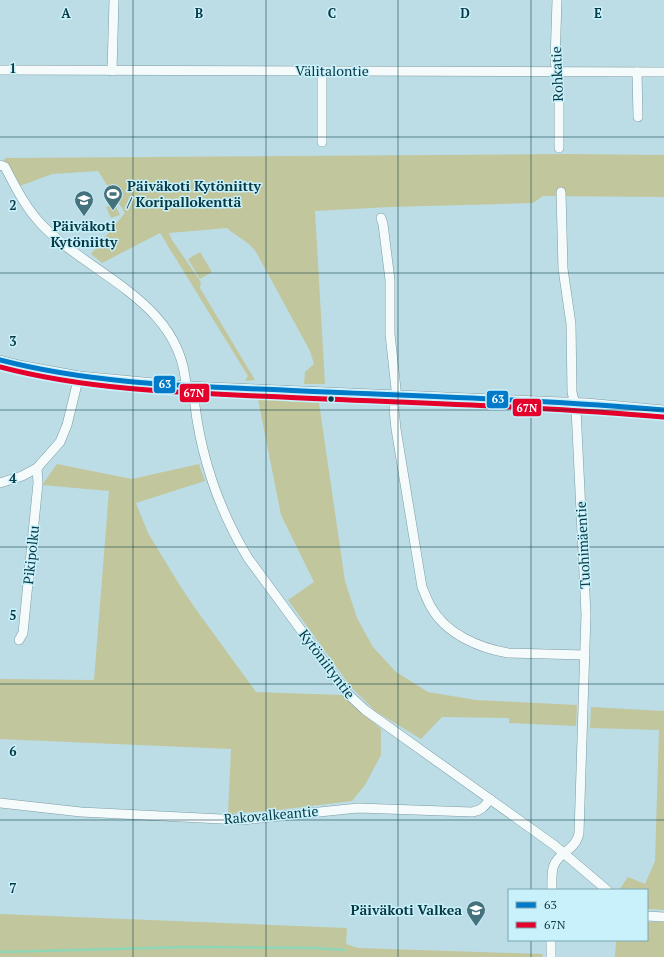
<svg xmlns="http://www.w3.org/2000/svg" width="664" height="957" font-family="'PT Serif',serif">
	<rect width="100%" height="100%" fill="#bcdde6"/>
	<g fill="#c2c69c">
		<path d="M563,154L664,155V197L543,196L533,203L390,207L315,211L325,384H304L305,372L314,364L310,351L256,252C247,240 238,238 227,228L169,233L172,240L201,282L200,288L255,380L245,381L248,376L160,233L102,263L91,254L125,213L98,171L52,174L20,186L10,167L4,161L5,158Z"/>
		<polygon points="115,204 120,215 111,218 106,207"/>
		<polygon points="200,252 212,272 200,279 188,259"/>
		<polygon points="258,399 319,403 345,581 357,618 373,647 396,672 428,692 476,700 577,705 576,726 509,723 509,718 442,717 421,739 375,711 351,687 288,600 314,582 281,515"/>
		<polygon points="57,464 132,479 199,464 205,481 136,503 148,533 179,584 195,608 256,692 342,695 381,729 381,755 365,785 352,801 278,810 228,814 231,749 0,739 0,679 94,680 109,491 42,485"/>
		<polygon points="591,707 664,711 664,910 647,909 647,890 619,890 628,877 645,884 655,861 659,730 590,728"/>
		<polygon points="0,914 347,928 346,944 358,948 543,954 542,957 0,957"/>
		<polygon points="647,922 664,922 664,957 615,957 616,940 647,940"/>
	</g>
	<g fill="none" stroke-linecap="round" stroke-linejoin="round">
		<polyline stroke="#8ed6b5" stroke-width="2.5" points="0,952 187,947 315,948 344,950"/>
		<defs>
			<g id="minor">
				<polyline points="557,0 555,62 559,78 559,148"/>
				<polyline points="0,70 664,72"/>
				<polyline points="112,71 114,0"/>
				<polyline points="637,72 638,117"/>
				<polyline points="322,142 322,71"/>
				<path d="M0,165L5,167C16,188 26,209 43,226C93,277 181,302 186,386"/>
				<path d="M381,218L383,224L390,280V334L396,389L394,409L396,429L422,587C425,594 427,600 431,607C446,634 479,648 508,653L585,655"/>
				<polyline points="0,360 19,365 79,376 186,386 586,403 664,410"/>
				<path d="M193,387C198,448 216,505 248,558L348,694L365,710L554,845L607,890"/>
				<polyline points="0,483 22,476 37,468 60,442 67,425 79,376"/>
				<polyline points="19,640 23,633 38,483 37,468"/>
				<path d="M0,803L81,812L242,820L358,808L472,812C481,811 485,806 490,799"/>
				<path d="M552,890C552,882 551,872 554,865C560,851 576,850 579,833L586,614L576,409L572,392L571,324L563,269L561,192"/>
				<polyline points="647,916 664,917"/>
				<polyline points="551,957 551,940"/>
			</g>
		</defs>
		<use href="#minor" stroke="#7c9ca3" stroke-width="10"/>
		<use href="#minor" stroke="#f5fafb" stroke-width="9"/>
		<defs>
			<path id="bus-1" d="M0,360C92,384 188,386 283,390C410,396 537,399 664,410"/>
			<path id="bus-2" d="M0,367C91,391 189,393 282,397C409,403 537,406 663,417"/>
		</defs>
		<use href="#bus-1" stroke="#c9f1fc" stroke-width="8"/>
		<use href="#bus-2" stroke="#c9f1fc" stroke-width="8"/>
		<use href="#bus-1" stroke="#007ac9" stroke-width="5"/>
		<use href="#bus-2" stroke="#e4002b" stroke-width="5"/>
	</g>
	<path fill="none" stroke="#053944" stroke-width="1" stroke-opacity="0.55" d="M133,0V957M266,0V957M398,0V957M531,0V890M0,137H664M0,273H664M0,410H664M0,547H664M0,684H664M0,820H664M531,940V957"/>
	<defs>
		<symbol id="stadium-pin" viewBox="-11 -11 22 30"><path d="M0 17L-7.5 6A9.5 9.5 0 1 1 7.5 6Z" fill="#45727d" stroke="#c9f1fc"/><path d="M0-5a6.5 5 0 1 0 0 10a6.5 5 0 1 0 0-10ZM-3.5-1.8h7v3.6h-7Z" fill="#fff"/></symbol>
		<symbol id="school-pin" viewBox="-11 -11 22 30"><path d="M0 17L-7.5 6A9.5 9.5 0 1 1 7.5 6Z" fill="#45727d" stroke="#c9f1fc"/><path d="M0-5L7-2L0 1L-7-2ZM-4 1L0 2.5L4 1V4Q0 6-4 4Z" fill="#fff"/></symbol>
	</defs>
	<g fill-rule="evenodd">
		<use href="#stadium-pin" x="102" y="183" width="22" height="30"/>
		<use href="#school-pin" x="73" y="189" width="22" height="30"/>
		<use href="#school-pin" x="465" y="899" width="22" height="30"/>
	</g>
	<circle fill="#053944" stroke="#c9f1fc" stroke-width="1.5" cx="331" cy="399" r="3.5"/>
	<g text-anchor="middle" stroke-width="3" stroke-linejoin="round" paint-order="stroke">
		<g font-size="14" fill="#053944" stroke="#c9f1fc">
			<text x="332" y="76">Välitalontie</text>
			<text transform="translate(557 74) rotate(-92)" y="5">Rohkatie</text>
			<text transform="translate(583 545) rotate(-93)" y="5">Tuohimäentie</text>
			<text transform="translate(31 555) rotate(-84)" y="5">Pikipolku</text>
			<text transform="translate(327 664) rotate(53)" y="5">Kytöniityntie</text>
			<text transform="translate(271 815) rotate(-5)" y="5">Rakovalkeantie</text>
		</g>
		<g font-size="14" font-weight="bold" fill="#053944" stroke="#c9f1fc" text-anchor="start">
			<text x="127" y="191">Päiväkoti Kytöniitty<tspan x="127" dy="16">/ Koripallokenttä</tspan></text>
			<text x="84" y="231" text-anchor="middle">Päiväkoti<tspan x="84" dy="16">Kytöniitty</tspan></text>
			<text x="462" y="915" text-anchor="end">Päiväkoti Valkea</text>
		</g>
	</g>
	<g font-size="13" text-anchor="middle" font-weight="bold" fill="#053944" stroke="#c9f1fc" stroke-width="3" stroke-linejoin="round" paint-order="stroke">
		<text x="66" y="18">A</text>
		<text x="199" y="18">B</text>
		<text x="332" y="18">C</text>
		<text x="465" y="18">D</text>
		<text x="598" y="18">E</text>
		<text x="13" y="73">1</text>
		<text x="13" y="210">2</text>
		<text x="13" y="346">3</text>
		<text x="13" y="483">4</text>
		<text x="13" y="620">5</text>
		<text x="13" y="756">6</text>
		<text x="13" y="893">7</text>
	</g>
	<g stroke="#c9f1fc" stroke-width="1.5">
		<rect x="153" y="375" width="23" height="19" rx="4" fill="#007ac9"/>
		<rect x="179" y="383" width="31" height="20" rx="4" fill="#e4002b"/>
		<rect x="486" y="390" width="23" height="19" rx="4" fill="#007ac9"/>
		<rect x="512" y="398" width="30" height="19" rx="4" fill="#e4002b"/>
	</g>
	<g font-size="11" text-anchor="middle" font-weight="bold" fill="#fff">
		<text x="165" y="388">63</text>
		<text x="194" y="397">67N</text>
		<text x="498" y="403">63</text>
		<text x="527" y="412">67N</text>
	</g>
	<rect x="508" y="889" width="140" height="52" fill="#c9f1fc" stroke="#7ba7b2"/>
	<rect x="516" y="902" width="20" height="6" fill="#007ac9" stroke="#7ba7b2"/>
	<text x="544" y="909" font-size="12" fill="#053944">63</text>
	<rect x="516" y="922" width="20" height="6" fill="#e4002b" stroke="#7ba7b2"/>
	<text x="544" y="929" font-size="12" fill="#053944">67N</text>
</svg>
